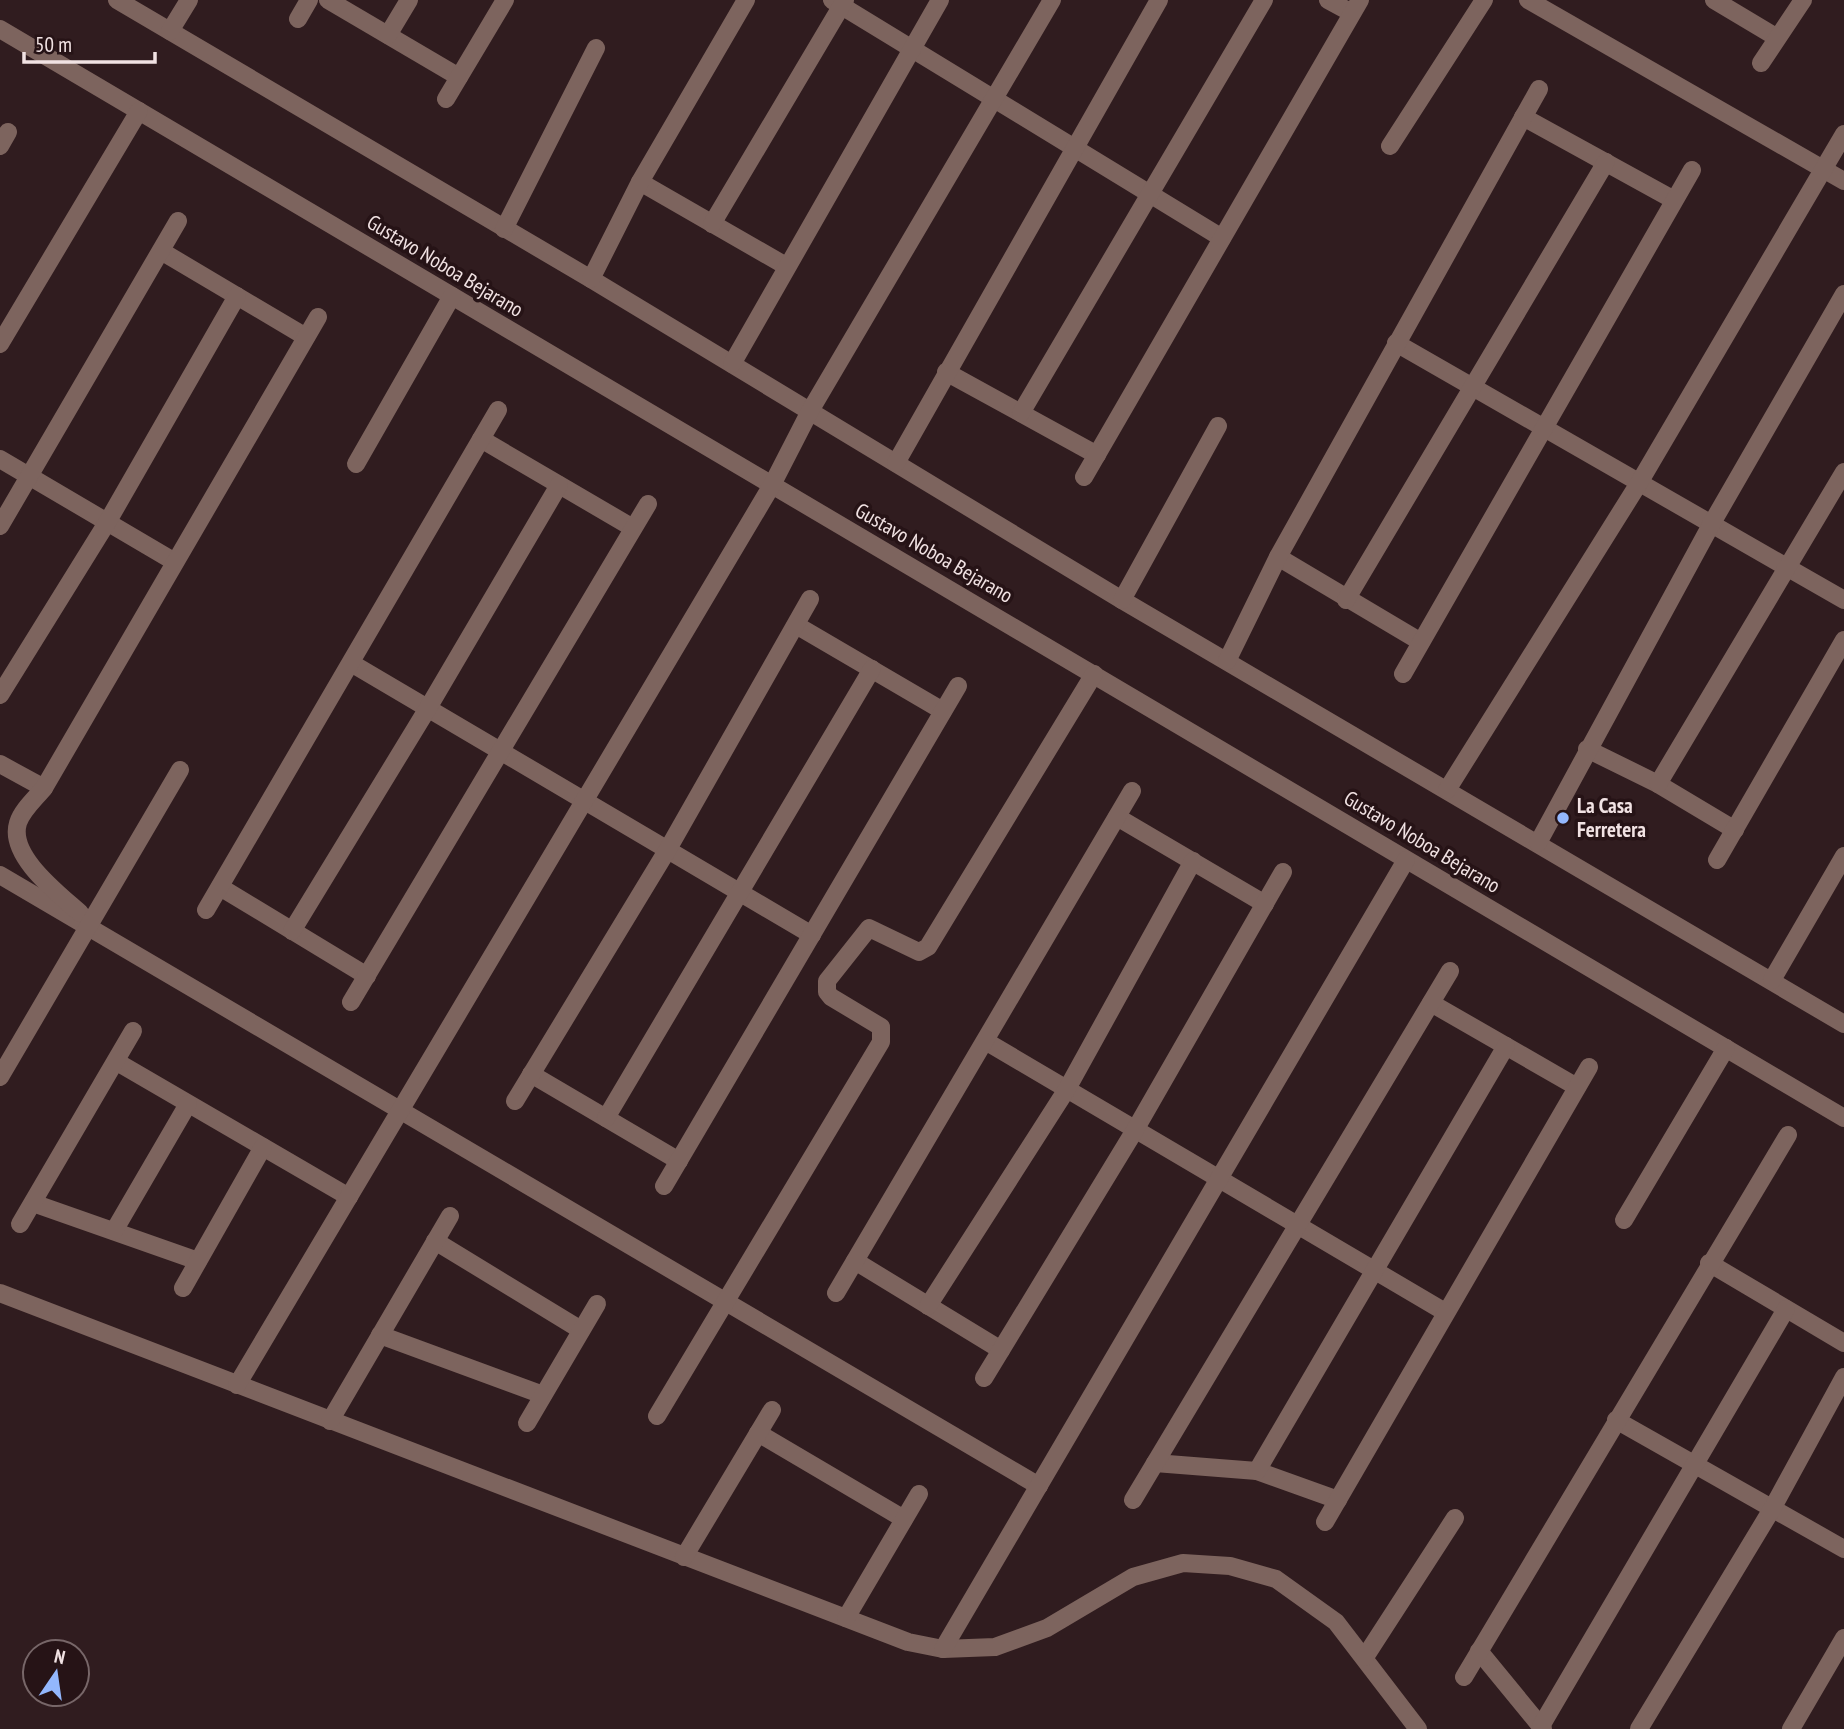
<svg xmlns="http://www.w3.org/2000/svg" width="1844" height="1729" font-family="'PT Sans Narrow',sans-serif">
	<rect width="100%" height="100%" fill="#301c1f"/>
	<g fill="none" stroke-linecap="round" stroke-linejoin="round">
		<g stroke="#7d645e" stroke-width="18">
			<polyline points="117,0 591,279 1122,600 1844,1024"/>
			<polyline points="328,0 459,77"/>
			<polyline points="832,0 1222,238"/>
			<polyline points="1328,0 1352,13"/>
			<polyline points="1528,0 1844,181"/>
			<polyline points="1714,0 1776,37"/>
			<polyline points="298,19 309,0"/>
			<polyline points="0,29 1844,1118"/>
			<polyline points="170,31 189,0"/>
			<polyline points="388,35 409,0"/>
			<polyline points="1761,63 1803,0"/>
			<polyline points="446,99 505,0"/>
			<polyline points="1523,117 1674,200"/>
			<polyline points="0,146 8,132"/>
			<polyline points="1390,146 1484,0"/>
			<polyline points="640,182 786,266"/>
			<polyline points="712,224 845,0"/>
			<polyline points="504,229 596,48"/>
			<polyline points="161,251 306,337"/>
			<polyline points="591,279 640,182 746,0"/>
			<polyline points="1396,343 1844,600"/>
			<polyline points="0,344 139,111"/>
			<polyline points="732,364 940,0"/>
			<polyline points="946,372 1097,455"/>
			<polyline points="1021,413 1264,0"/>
			<polyline points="481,439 633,528"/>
			<polyline points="0,459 175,562"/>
			<polyline points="896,463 1159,0"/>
			<polyline points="356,464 452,296"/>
			<polyline points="1084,477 1360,0"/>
			<polyline points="0,526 178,221"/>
			<polyline points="1278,557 1421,642"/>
			<polyline points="1122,600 1218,426"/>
			<polyline points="1346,600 1606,162"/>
			<polyline points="796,625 943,711"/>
			<polyline points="1227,661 1278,557 1539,89"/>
			<polyline points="351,663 812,935"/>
			<polyline points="1403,674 1692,170"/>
			<polyline points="0,695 108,521 237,296"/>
			<polyline points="1587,749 1658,784 1735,830"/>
			<polyline points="0,764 44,788"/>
			<polyline points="1658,784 1844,472"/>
			<polyline points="1447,790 1639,483 1844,134"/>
			<polyline points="1117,817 1265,904"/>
			<polyline points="1538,843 1712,523 1844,294"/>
			<polyline points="1717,860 1844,640"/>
			<polyline points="0,875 1039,1486"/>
			<polyline points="220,887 367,976"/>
			<polyline points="206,910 498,410"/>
			<path d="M80,913C59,894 8,856 18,823C22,810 35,799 44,788L318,317"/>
			<polyline points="292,931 428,708 559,485"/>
			<polyline points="1772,980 1844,856"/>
			<polyline points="351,1002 648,504"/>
			<polyline points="1431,1003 1577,1087"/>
			<polyline points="987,1042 1445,1312"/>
			<polyline points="117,1062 349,1197"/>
			<polyline points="531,1074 679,1161"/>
			<polyline points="0,1077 180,770"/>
			<polyline points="515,1101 668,849 810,599"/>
			<polyline points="606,1118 872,669"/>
			<polyline points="664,1186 958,686"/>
			<polyline points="33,1203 198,1261"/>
			<polyline points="1624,1220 1726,1048"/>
			<polyline points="20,1224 133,1031"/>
			<polyline points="114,1231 188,1104"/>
			<polyline points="435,1241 581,1330"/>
			<polyline points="855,1261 1001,1350"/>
			<polyline points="1709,1263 1844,1343"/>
			<polyline points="183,1288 263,1147"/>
			<polyline points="0,1293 908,1642 943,1649 995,1647 1047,1628 1133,1577 1183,1563 1230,1566 1276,1579 1336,1622 1418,1729"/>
			<polyline points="836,1293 1132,791"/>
			<polyline points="928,1306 1067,1089 1193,861"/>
			<polyline points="380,1335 543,1395"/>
			<polyline points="984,1378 1135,1130 1283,872"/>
			<polyline points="237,1385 772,485 810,411 1052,0"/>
			<polyline points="657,1416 881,1042 881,1027 831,997 827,992 827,981 869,928 919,952 928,947 1094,674"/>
			<polyline points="1616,1420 1844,1549"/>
			<polyline points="330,1421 450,1216"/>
			<polyline points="527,1423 597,1304"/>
			<polyline points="758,1433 904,1519"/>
			<polyline points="1155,1463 1257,1471 1338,1500"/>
			<polyline points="1257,1471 1506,1046"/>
			<polyline points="1133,1500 1450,971"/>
			<polyline points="1325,1522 1589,1067"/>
			<polyline points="684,1557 772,1410"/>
			<polyline points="846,1618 919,1494"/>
			<polyline points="943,1649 1406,860"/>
			<polyline points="1479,1651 1543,1729"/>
			<polyline points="1365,1657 1455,1518"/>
			<polyline points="1464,1677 1788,1135"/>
			<polyline points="1541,1726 1786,1309"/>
			<polyline points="1639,1729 1772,1509 1844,1377"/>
			<polyline points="1791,1729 1844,1638"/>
		</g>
	</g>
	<circle fill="#93b7fd" stroke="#261316" stroke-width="2.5" cx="1563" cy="818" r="7"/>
	<g text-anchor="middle" stroke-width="7" stroke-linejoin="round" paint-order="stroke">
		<g font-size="21" fill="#f1e2e3" stroke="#261316">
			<text transform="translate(445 266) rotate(31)" y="7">Gustavo Noboa Bejarano</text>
			<text transform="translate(934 553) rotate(30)" y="7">Gustavo Noboa Bejarano</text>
			<text transform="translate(1422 842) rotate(31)" y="7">Gustavo Noboa Bejarano</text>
		</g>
		<g font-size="21" font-weight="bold" fill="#f1e2e3" stroke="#261316" text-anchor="start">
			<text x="1577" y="813">La Casa<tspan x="1577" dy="24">Ferretera</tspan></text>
		</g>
	</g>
	<g transform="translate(56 1673) rotate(13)"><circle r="33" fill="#261316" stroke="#776668" stroke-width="2"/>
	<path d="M0-5L12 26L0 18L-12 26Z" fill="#93b7fd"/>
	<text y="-10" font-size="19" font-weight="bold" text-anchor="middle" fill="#f1e2e3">N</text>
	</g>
	<path d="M24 52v10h131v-10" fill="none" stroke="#f1e2e3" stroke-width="3.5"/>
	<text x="35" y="52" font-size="21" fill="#f1e2e3" stroke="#261316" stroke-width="5" paint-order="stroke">50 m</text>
</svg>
